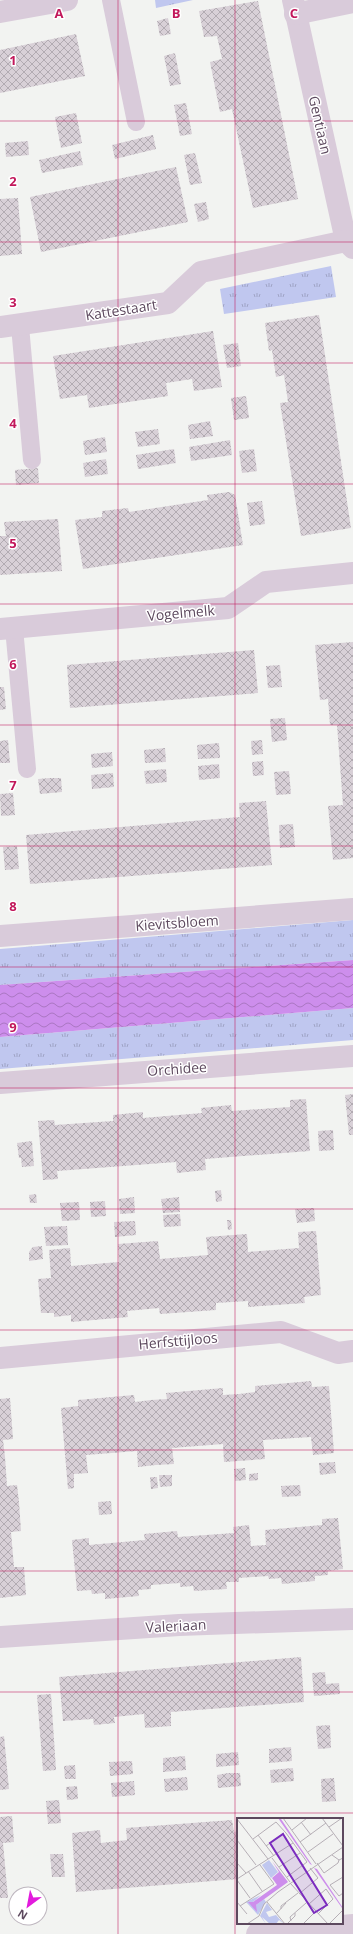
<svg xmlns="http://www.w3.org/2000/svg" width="353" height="1934" font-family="'Open Sans',sans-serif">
	<defs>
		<pattern id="grass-tufts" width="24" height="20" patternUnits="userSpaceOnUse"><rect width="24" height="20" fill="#c0c7ef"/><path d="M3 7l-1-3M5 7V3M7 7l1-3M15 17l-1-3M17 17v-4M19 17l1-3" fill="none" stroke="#9fa4c5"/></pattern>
		<pattern id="water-waves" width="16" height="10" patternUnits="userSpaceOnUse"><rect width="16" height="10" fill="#cd8eec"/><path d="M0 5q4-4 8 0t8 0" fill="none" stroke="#aa76c2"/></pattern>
		<pattern id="building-cross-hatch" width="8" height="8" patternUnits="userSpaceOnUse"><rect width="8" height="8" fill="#d8d0d7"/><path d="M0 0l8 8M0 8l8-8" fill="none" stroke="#b2abb2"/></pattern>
	</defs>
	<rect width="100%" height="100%" fill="#f2f3f1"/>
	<g fill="url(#grass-tufts)">
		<polygon points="155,0 193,0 156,8"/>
		<polygon points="331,266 336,297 224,314 220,289"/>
		<polygon points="353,920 353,960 0,985 0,949"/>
		<polygon points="353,1008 353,1040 0,1069 0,1037"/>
	</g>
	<polygon fill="url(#water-waves)" points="353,960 353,1008 0,1037 0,985"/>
	<g fill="url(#building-cross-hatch)">
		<polygon points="258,1 298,199 253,208 232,109 220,112 210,62 222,59 217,36 204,37 199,11"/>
		<polygon points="168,18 171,34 160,36 157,21"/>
		<polygon points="76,34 85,76 0,93 0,50"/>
		<polygon points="175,53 181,84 170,86 164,56"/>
		<polygon points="186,103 192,134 180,136 174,105"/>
		<polygon points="76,113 82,143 61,148 55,117"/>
		<polygon points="153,135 156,149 115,159 112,145"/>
		<polygon points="28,141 29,155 6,157 5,143"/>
		<polygon points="80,151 83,165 42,173 39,160"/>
		<polygon points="195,153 202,183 190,185 184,155"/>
		<polygon points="176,167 188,222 41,252 30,197"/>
		<polygon points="18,198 22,254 0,256 0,199"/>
		<polygon points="206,202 209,219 198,222 194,204"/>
		<polygon points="319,315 351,528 301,536 280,403 288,402 284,375 276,377 272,350 269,351 265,323"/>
		<polygon points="213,331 222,387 194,391 192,379 166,383 168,396 89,408 87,395 60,399 53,356"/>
		<polygon points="238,343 241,366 227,368 223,345"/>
		<polygon points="246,396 249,418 234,420 231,398"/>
		<polygon points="210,421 213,436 190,439 188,425"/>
		<polygon points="158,429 160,444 138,447 135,432"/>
		<polygon points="105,437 107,452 85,455 83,441"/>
		<polygon points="230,440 232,455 191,461 189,447"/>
		<polygon points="174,449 176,463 138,469 136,455"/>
		<polygon points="254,449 257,471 242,473 239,451"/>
		<polygon points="106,459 108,474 85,477 83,463"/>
		<polygon points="38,468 39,483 16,485 15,470"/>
		<polygon points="229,492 235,495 243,545 83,569 75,520 102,517 102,511 128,508 129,512 208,500 207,495"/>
		<polygon points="262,501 265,524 250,526 247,503"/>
		<polygon points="58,519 62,571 0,575 0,536 6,536 4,522"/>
		<polygon points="353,642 353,858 333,860 328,806 343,805 337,725 330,725 328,699 320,700 315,645"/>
		<polygon points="254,650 258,693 70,708 67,665"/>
		<polygon points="280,665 282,687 268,688 266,666"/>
		<polygon points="0,687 4,687 6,709 0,710"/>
		<polygon points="285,718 287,740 272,742 270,719"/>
		<polygon points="8,740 10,763 0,763 0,741"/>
		<polygon points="262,740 263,754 252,755 251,741"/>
		<polygon points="219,743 220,758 198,759 197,745"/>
		<polygon points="165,748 166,762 145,763 144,750"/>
		<polygon points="112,752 113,766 92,768 91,754"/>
		<polygon points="263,761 264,775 253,776 252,762"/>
		<polygon points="219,764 220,778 199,780 198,766"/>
		<polygon points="166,769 167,782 146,784 144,771"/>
		<polygon points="289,771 291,794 276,795 274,772"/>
		<polygon points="113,773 114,787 92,789 91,775"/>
		<polygon points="50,778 61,778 62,792 40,794 38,779"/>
		<polygon points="13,793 15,815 1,816 0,794"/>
		<polygon points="266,801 272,865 30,884 26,835 240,817 239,803"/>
		<polygon points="293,824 295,847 280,848 279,825"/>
		<polygon points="17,846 19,869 5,870 3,847"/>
		<polygon points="353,1094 353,1135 349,1135 345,1095"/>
		<polygon points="306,1099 310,1151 205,1159 206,1170 177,1173 176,1162 57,1171 58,1179 43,1180 38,1121 54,1120 55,1125 113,1121 113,1115 143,1112 143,1118 202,1113 201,1108 231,1105 232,1111 290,1107 290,1100"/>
		<polygon points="333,1130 334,1150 319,1151 318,1131"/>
		<polygon points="32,1141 34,1166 22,1167 21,1158 19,1158 17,1143"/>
		<polygon points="221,1190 222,1201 216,1202 215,1191"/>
		<polygon points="36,1194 37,1203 30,1203 29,1195"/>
		<polygon points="134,1197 135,1213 120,1214 119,1199"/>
		<polygon points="179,1197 180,1212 163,1213 161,1199"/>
		<polygon points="105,1201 106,1216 91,1217 90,1202"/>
		<polygon points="79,1202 80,1220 62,1221 60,1203"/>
		<polygon points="314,1208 315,1221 297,1223 295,1209"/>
		<polygon points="180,1214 181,1226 164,1227 163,1215"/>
		<polygon points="227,1220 231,1220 232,1229 228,1230"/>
		<polygon points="135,1221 136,1235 115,1237 114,1222"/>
		<polygon points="67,1226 68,1245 46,1246 44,1227"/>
		<polygon points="316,1231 321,1295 304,1297 305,1303 248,1307 248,1301 216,1303 216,1310 160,1314 159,1308 127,1311 128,1317 71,1322 71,1315 54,1317 54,1313 41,1313 38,1279 51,1278 49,1250 70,1248 71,1266 119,1262 118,1244 158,1241 160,1259 208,1255 206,1237 247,1234 248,1252 299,1248 298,1232"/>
		<polygon points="42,1246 43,1259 29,1261 29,1252 33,1247"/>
		<polygon points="311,1381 312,1387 329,1386 334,1453 313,1455 311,1437 263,1440 265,1459 224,1462 223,1444 172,1448 174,1464 156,1465 138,1467 137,1451 86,1455 88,1473 74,1474 74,1488 68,1489 61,1408 78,1406 78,1400 134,1395 135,1402 151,1400 167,1399 166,1393 223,1388 223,1395 239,1394 255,1392 255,1386"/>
		<polygon points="10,1398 13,1439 3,1440 5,1457 7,1486 17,1485 19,1502 21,1531 11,1532 14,1567 24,1567 26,1595 0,1598 0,1399"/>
		<polygon points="335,1462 336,1473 320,1475 319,1463"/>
		<polygon points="245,1468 246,1480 235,1481 234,1469"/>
		<polygon points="258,1473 258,1480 249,1481 249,1474"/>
		<polygon points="159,1475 172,1475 172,1486 160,1487"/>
		<polygon points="150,1477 157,1477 158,1488 151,1489"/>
		<polygon points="300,1485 301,1496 282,1497 281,1486"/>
		<polygon points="111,1501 112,1514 99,1515 98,1502"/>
		<polygon points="338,1518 343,1569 328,1571 328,1575 315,1576 315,1581 282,1584 281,1578 269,1579 268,1576 239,1578 239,1582 226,1582 227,1589 194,1591 193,1586 180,1587 180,1583 151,1585 151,1589 138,1590 139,1596 105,1599 105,1593 92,1594 91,1590 77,1591 72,1540 89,1538 89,1545 145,1540 144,1534 177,1531 178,1537 234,1533 233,1527 249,1525 251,1546 266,1545 265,1530 322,1525 322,1519"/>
		<polygon points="301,1657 304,1702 171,1712 171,1726 145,1728 144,1714 114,1717 115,1723 94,1725 93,1719 63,1721 59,1677"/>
		<polygon points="325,1672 326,1684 339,1683 340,1694 314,1696 312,1673"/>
		<polygon points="51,1694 56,1770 43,1771 37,1695"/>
		<polygon points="330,1725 331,1748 318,1749 316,1726"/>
		<polygon points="4,1736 9,1789 0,1790 0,1737"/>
		<polygon points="291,1747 292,1761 269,1763 269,1749"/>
		<polygon points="238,1752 239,1765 216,1767 216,1754"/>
		<polygon points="185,1756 186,1770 163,1772 163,1758"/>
		<polygon points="132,1761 133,1774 110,1776 109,1762"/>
		<polygon points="75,1765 76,1779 65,1779 64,1766"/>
		<polygon points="293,1768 294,1781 271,1783 270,1770"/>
		<polygon points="228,1773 240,1773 241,1786 218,1788 217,1775"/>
		<polygon points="187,1777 188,1790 165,1792 164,1779"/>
		<polygon points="334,1778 336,1801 322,1802 321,1779"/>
		<polygon points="134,1781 135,1795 112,1797 111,1783"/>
		<polygon points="77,1786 78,1799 67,1800 66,1787"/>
		<polygon points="59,1800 61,1823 48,1824 46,1801"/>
		<polygon points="12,1816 14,1842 3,1843 8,1898 0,1898 0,1817"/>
		<polygon points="232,1820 234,1832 238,1831 238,1879 76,1892 72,1833 100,1830 101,1843 127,1840 126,1828"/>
		<polygon points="50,1854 63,1854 65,1877 52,1877"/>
	</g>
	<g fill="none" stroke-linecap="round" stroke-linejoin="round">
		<g stroke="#d9cbda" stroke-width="18">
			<polyline points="111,0 136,122"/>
			<polyline points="20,326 32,460"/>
			<polyline points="14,628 27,769"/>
		</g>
		<g stroke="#d9cbda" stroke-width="22">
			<polyline points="293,0 346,241 353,248"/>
			<polyline points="0,12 67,0"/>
			<polyline points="295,14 353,2"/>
			<polyline points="0,327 168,303 201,272 346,241"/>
			<polyline points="0,629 228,608 266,582 353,573"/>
			<polyline points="0,936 353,909"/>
			<polyline points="0,1083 353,1056"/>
			<polyline points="0,1358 281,1332 338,1353 353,1351"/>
			<polyline points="0,1637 179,1625 353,1619"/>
			<polyline points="257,1934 353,1925"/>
		</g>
	</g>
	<path fill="none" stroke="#c2185b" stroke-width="1" stroke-opacity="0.55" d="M118,0V1934M235,0V1934M0,121H353M0,242H353M0,363H353M0,484H353M0,604H353M0,725H353M0,846H353M0,967H353M0,1088H353M0,1209H353M0,1330H353M0,1450H353M0,1571H353M0,1692H353M0,1813H353"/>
	<g text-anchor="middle" stroke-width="3" stroke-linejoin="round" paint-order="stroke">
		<g font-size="14" fill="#5d495e" stroke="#fff">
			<text transform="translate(320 125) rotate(77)" y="5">Gentiaan</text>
			<text transform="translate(121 310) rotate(-9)" y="5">Kattestaart</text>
			<text transform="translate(181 613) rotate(-5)" y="5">Vogelmelk</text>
			<text transform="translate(177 923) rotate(-4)" y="5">Kievitsbloem</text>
			<text transform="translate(177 1069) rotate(-4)" y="5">Orchidee</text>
			<text transform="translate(178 1341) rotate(-5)" y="5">Herfsttijloos</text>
			<text transform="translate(176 1626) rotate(-3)" y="5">Valeriaan</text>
		</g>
	</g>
	<g transform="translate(237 1818)">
		<rect width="106" height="106" fill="#f2f3f1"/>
		<path d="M24,77L16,84L19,90V87L27,81L29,84L21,97L9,84ZM30,85L35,92L29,94L32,99L39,97L47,106L42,102L39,106H33L25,99L29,106L23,98Z" fill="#c0c7ef"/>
		<path d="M32,42L41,54L34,60L25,47Z" fill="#c0c7ef"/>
		<path d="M41,0L44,1L75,47L73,46ZM35,43L51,64L19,87L20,94L11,84H16L40,67L35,60L42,54ZM77,50L80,51L106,90H105Z" fill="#cd8eec"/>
		<path fill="none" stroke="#b6afb6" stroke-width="1" d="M46,0L79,46M85,0L106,28M0,1L31,41M64,4L74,17M92,9L105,0M55,12L70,0M21,17L37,38M16,21L39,4L49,15L70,44L50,59M0,22L19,47M63,24L89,5M29,28L47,15M71,34L96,16M95,37L102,42L106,40M35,40L53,64M0,45L9,55M80,45L87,55L101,45L102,42M42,49L63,35M11,53L25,73M106,59L93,67L102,78L106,75M0,61L56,25M0,62L13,80M53,65L91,106M62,76L81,60L73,50M0,84L10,96M30,84L48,106M72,86L89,71L96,81L81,96M3,88L37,66L23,47M44,91V88L61,75M39,96L49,85M54,103L53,99L69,85M10,106L22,98L27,86L41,74L106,29M50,106L58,98V95M66,106L79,93M92,106L106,92"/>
		<path fill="#7b2cbf" fill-opacity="0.15" stroke="#7b2cbf" stroke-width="2" d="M46,16L90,87L77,95L33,25Z"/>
		<rect width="106" height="106" fill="none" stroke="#5d495e" stroke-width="2"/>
	</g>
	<g font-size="13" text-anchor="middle" font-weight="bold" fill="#c2185b" stroke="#fff" stroke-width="3" stroke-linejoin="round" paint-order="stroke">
		<text x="59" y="18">A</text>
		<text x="176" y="18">B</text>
		<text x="294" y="18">C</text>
		<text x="13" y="65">1</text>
		<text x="13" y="186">2</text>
		<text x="13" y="307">3</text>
		<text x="13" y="428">4</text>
		<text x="13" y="548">5</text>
		<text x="13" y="669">6</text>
		<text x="13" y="790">7</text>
		<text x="13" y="911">8</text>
		<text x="13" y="1032">9</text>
	</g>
	<g transform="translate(28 1906) rotate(212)"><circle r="19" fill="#ffffff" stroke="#beb6bf"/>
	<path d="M0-3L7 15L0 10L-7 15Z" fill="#e21bdd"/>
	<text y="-6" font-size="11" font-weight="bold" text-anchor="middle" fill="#5d495e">N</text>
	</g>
</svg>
